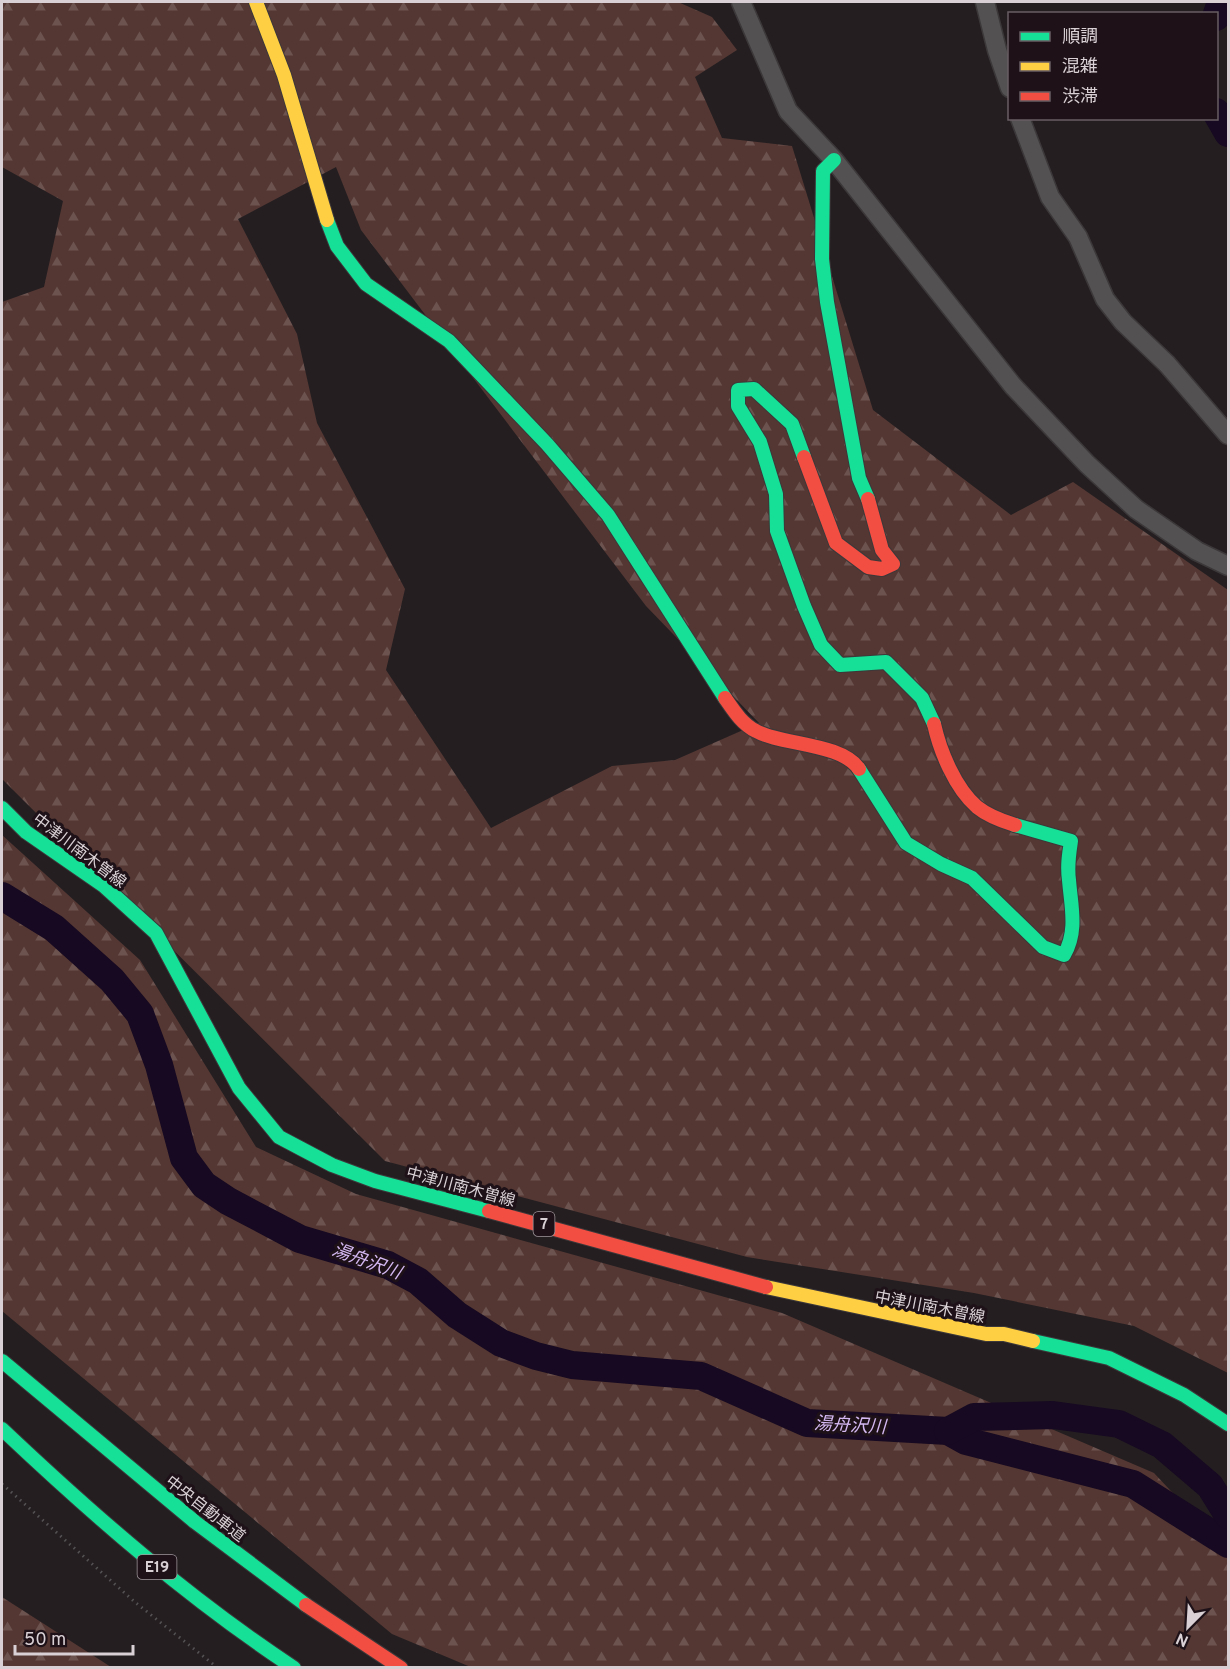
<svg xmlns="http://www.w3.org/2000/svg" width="1230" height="1669" font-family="Overpass,'Noto Sans JP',sans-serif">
	<defs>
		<pattern id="forest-firs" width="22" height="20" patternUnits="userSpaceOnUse" patternTransform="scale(1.5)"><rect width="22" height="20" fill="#543732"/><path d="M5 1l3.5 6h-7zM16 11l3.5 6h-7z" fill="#6c534f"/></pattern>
	</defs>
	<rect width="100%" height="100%" fill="#241e21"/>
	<g fill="url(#forest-firs)" fill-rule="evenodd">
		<path d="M2,2H678L712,17L737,50L695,77L722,138L792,146L873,410L1011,515L1073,482L1228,590V1373L1134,1326L974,1293L747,1257L385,1161L2,779V302L44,287L63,201L2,167ZM336,167L361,230L646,606L759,723L675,760L612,766L491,828L386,670L405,589L317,423L297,334L238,219Z"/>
		<polygon points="2,835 140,960 256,1147 356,1194 782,1313 1154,1473 1228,1552 1228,1667 473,1668 392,1634 2,1311"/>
		<polygon points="2,1597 111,1667 2,1667"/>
	</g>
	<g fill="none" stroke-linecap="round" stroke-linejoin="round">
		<g stroke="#160921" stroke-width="28">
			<polyline points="1216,17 1221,2"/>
			<polyline points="1216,112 1228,133"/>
			<polyline points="2,896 54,928 112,980 140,1014 159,1065 184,1158 204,1185 228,1201 300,1239 388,1265 418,1281 457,1315 501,1343 536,1356 572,1365 701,1376 807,1423 948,1431 966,1441 1133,1484 1228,1544"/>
			<polyline points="948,1431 974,1417 1053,1415 1119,1424 1162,1445 1210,1486 1228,1515"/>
		</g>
		<defs>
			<g id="street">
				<polyline points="741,2 788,111 834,160 1013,386 1087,464 1136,509 1197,551 1228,566"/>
				<polyline points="985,2 997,50 1010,88"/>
				<polyline points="1020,118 1050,197 1078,237 1105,299 1123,322 1167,364 1228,435"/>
			</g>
			<g id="fast">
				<polyline points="834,160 823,171 822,259 827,302 859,478 868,499"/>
				<polyline points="327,220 337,246 366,284 449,341 547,444 608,515 725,698"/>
				<polyline points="804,457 792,424 754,389 738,390 738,406 760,442 776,494 777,531 804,606 821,645 840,665 886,662 922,698 934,724"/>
				<path d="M859,769L906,843L941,864L972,878L1043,947L1064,955C1078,931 1071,906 1069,880C1067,866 1069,854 1071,841L1015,825"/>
				<polyline points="2,808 26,832 104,886 156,933 239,1088 279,1137 332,1165 375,1181 489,1211"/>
				<polyline points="1033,1341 1109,1358 1184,1395 1228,1424"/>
				<polyline points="2,1361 195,1522 306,1605"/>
				<path d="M2,1429C94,1516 188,1598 294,1668"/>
			</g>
			<g id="slow">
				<polyline points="256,2 284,75 327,220"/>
				<polyline points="766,1287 986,1334 1004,1334 1033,1341"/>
			</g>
			<g id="jam">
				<polyline points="804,457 836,543 868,567 882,569 893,564 882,550 868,499"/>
				<path d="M725,698C734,711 742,724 756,731C781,745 842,743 859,769"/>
				<path d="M934,724C940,751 955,788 977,807C988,816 1002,821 1015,825"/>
				<polyline points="489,1211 766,1287"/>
				<polyline points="306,1605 401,1668"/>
			</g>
		</defs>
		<use href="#street" stroke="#3c383a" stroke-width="21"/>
		<use href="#fast" stroke="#3c383a" stroke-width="16"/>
		<use href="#slow" stroke="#3c383a" stroke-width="16"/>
		<use href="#jam" stroke="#3c383a" stroke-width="16"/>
		<polyline stroke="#555254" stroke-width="3" stroke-dasharray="1.5 4.5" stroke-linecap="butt" points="2,1484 136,1603 218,1668"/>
		<use href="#street" stroke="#535152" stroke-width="18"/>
		<use href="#fast" stroke="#16e098" stroke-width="14"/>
		<use href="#slow" stroke="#ffcf43" stroke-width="14"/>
		<use href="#jam" stroke="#f24e42" stroke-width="14"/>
	</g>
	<g text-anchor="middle" stroke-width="6" stroke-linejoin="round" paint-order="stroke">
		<g fill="#1e1218" stroke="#a0979c" stroke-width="1.5">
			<rect x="533.5" y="1212" width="21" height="24" rx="4.5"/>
			<rect x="137.5" y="1555" width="39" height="24" rx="4.5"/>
		</g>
		<g font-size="15" font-weight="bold" fill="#d8d0d4">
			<text x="544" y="1229">7</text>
			<text x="157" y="1572">E19</text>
		</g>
		<g font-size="16" fill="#d8d0d4" stroke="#1e1218">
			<text transform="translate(80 850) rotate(37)" y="6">中津川南木曽線</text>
			<text transform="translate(461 1186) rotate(15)" y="6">中津川南木曽線</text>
			<text transform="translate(930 1306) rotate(11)" y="6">中津川南木曽線</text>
			<text transform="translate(206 1508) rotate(38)" y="6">中央自動車道</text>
		</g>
		<g font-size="18" font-style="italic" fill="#d4b8f2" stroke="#1e1218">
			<text transform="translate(367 1261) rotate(20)" y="6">湯舟沢川</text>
			<text transform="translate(850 1425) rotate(3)" y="6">湯舟沢川</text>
		</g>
	</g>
	<rect width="1230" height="1669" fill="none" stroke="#d8d0d4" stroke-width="6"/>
	<rect x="1008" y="12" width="210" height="108" fill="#1e1218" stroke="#685e63" stroke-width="1.5"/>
	<rect x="1020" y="32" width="30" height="9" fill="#16e098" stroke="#685e63" stroke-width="1.5"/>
	<text x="1062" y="42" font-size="18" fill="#d8d0d4">順調</text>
	<rect x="1020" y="62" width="30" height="9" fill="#ffcf43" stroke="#685e63" stroke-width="1.5"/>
	<text x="1062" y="72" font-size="18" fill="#d8d0d4">混雑</text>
	<rect x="1020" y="92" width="30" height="9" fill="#f24e42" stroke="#685e63" stroke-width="1.5"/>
	<text x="1062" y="102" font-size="18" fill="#d8d0d4">渋滞</text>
	<g transform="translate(1188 1627) rotate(204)" stroke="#1e1218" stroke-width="4.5" paint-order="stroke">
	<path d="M0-4.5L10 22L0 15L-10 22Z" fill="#d8d0d4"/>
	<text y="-9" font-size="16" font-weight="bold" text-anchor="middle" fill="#d8d0d4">N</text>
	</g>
	<path d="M15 1645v9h118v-9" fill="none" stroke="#d8d0d4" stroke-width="3"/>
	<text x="24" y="1645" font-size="18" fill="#d8d0d4" stroke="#1e1218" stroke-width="4.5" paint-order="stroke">50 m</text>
</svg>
